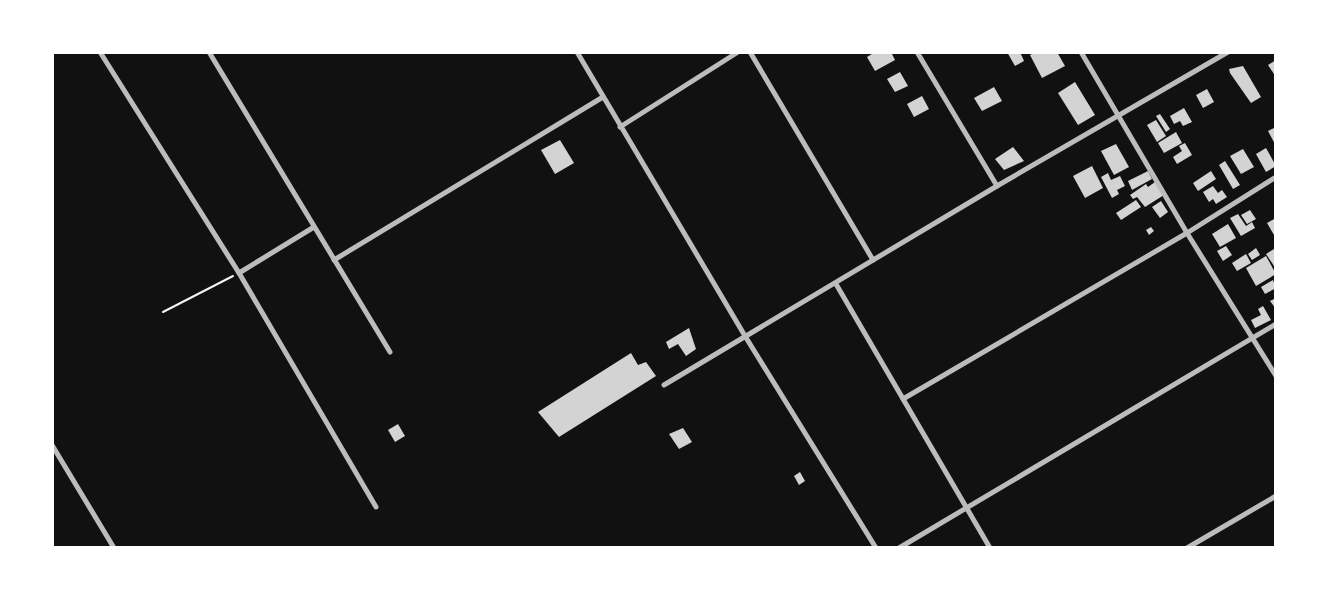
<svg xmlns="http://www.w3.org/2000/svg" width="1328" height="600" font-family="Helvetica,sans-serif">
	<rect width="100%" height="100%" fill="#111"/>
	<g fill="#d3d3d3">
		<polygon points="875,52 891,52 895,60 875,71 867,57"/>
		<polygon points="1007,52 1020,52 1024,61 1015,66"/>
		<polygon points="1035,52 1057,52 1065,66 1042,78 1030,55"/>
		<polygon points="1276,60 1276,77 1268,65"/>
		<polygon points="1243,66 1261,97 1251,103 1230,73 1229,69"/>
		<polygon points="900,72 908,86 895,92 887,79"/>
		<polygon points="1075,82 1095,115 1078,125 1058,93"/>
		<polygon points="994,87 1002,101 982,111 974,98"/>
		<polygon points="1207,89 1214,102 1203,108 1196,95"/>
		<polygon points="922,96 929,109 914,117 907,104"/>
		<polygon points="1184,108 1192,122 1183,126 1180,121 1174,124 1170,116"/>
		<polygon points="1160,114 1170,129 1166,132 1156,116"/>
		<polygon points="1156,120 1166,136 1157,142 1147,125"/>
		<polygon points="1276,127 1276,146 1268,131"/>
		<polygon points="1176,132 1182,143 1164,153 1158,143"/>
		<polygon points="560,140 574,163 555,174 541,150"/>
		<polygon points="1185,143 1192,155 1177,164 1173,157 1182,151 1179,146"/>
		<polygon points="1116,144 1129,167 1114,175 1101,151"/>
		<polygon points="1013,147 1024,161 1004,170 995,159"/>
		<polygon points="1266,148 1276,166 1266,172 1256,154"/>
		<polygon points="1243,149 1254,167 1241,174 1230,156"/>
		<polygon points="1225,161 1240,185 1233,189 1219,165"/>
		<polygon points="1092,166 1103,188 1085,198 1073,176"/>
		<polygon points="1148,171 1152,179 1132,190 1128,181"/>
		<polygon points="1211,171 1216,179 1198,191 1193,183"/>
		<polygon points="1108,173 1111,180 1120,176 1125,186 1117,190 1119,194 1112,198 1101,177"/>
		<polygon points="1155,182 1164,195 1145,207 1137,197 1133,199 1130,195 1146,184 1148,187"/>
		<polygon points="1213,186 1218,193 1222,190 1227,197 1216,204 1213,199 1209,202 1203,192"/>
		<polygon points="1136,200 1141,207 1121,220 1116,213"/>
		<polygon points="1161,201 1168,212 1160,218 1152,207"/>
		<polygon points="1250,210 1256,219 1247,224 1241,215"/>
		<polygon points="1238,214 1246,226 1252,222 1255,228 1241,236 1230,218"/>
		<polygon points="1276,218 1276,234 1274,235 1267,223"/>
		<polygon points="1228,224 1236,238 1220,247 1212,234"/>
		<polygon points="1151,227 1154,231 1149,235 1146,230"/>
		<polygon points="1226,246 1232,255 1223,261 1217,251"/>
		<polygon points="1256,248 1260,255 1252,260 1248,254"/>
		<polygon points="1274,249 1276,252 1276,269 1266,254"/>
		<polygon points="1246,254 1251,263 1237,271 1232,263"/>
		<polygon points="1266,256 1276,274 1256,286 1246,268"/>
		<polygon points="1273,280 1276,288 1265,294 1261,287"/>
		<polygon points="1276,298 1276,309 1270,301"/>
		<polygon points="1263,306 1271,320 1255,328 1251,320 1261,315 1258,309"/>
		<polygon points="689,328 696,349 686,356 678,344 669,349 666,342"/>
		<polygon points="631,353 638,365 646,362 656,376 559,437 538,412"/>
		<polygon points="398,424 405,436 395,442 388,430"/>
		<polygon points="683,428 692,442 679,449 669,434"/>
		<polygon points="800,472 805,481 799,485 794,476"/>
	</g>
	<g fill="none" stroke-linecap="round" stroke-linejoin="round">
		<polyline stroke="#f5f5f5" stroke-width="2" points="163,312 233,276"/>
		<g stroke="#bcbcbc" stroke-width="5">
			<polyline points="100,52 239,273 376,507"/>
			<polyline points="209,52 390,352"/>
			<polyline points="577,52 745,336 876,548"/>
			<polyline points="750,52 873,260"/>
			<polyline points="917,52 997,186"/>
			<polyline points="1081,52 1187,233 1276,376"/>
			<polyline points="620,127 738,52"/>
			<polyline points="334,260 603,97"/>
			<polyline points="239,273 314,227"/>
			<polyline points="836,284 990,548"/>
			<polyline points="664,385 997,186 1228,52"/>
			<polyline points="903,399 1187,233 1276,177"/>
			<polyline points="52,445 114,548"/>
			<polyline points="899,548 1276,324"/>
			<polyline points="1187,548 1276,496"/>
		</g>
	</g>
	<rect width="1328" height="600" fill="none" stroke="#ffffff" stroke-width="108"/>
</svg>
